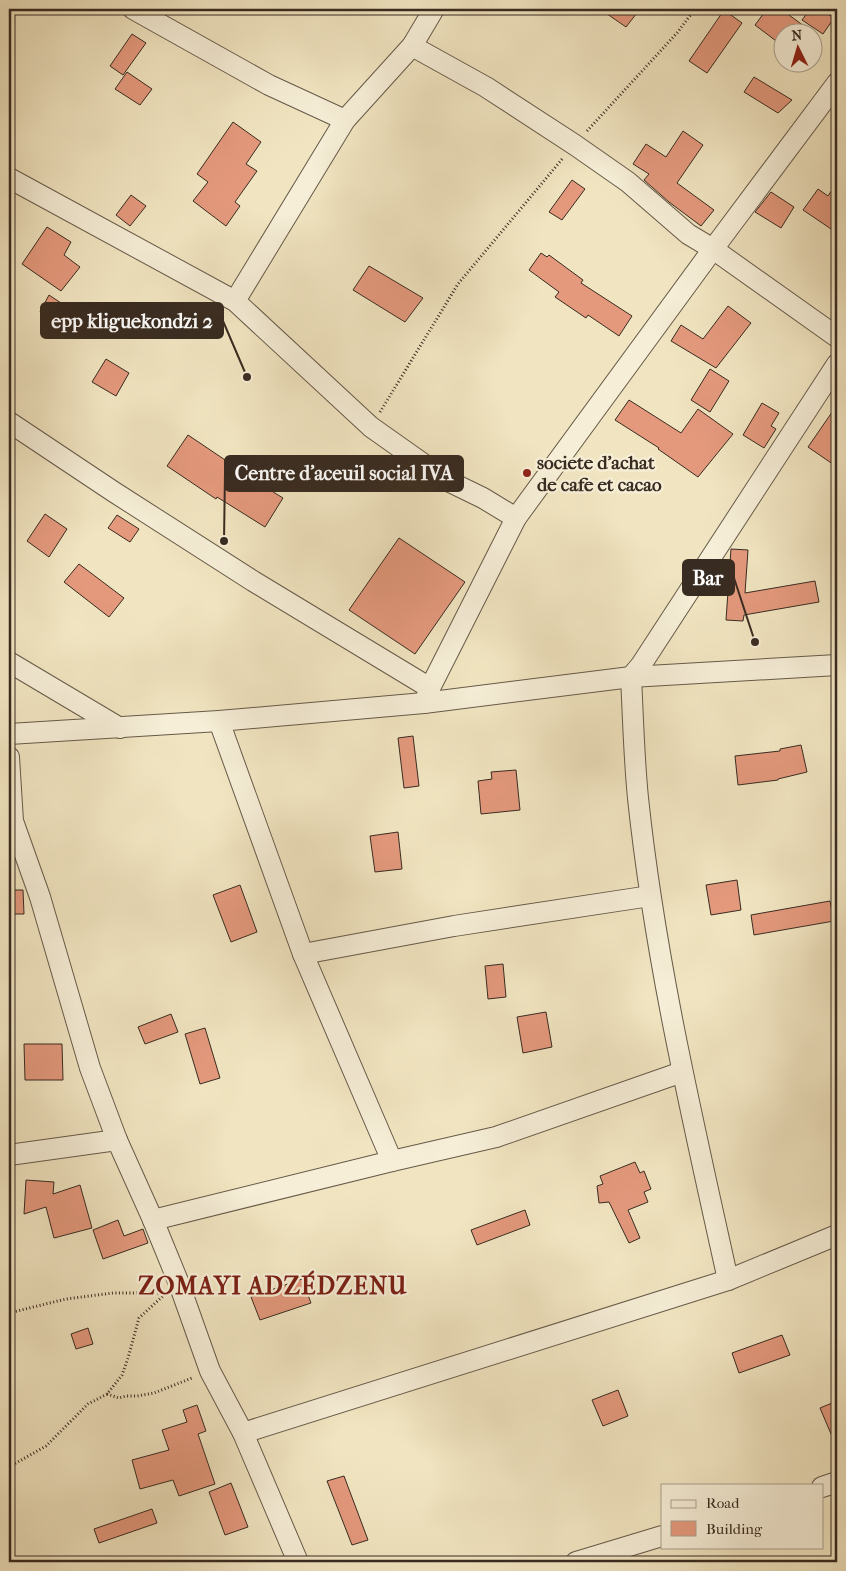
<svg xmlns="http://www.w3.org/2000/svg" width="846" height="1571" font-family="'IM FELL French Canon',serif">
	<rect width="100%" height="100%" fill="#f1e5c1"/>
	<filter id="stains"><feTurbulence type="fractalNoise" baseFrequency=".004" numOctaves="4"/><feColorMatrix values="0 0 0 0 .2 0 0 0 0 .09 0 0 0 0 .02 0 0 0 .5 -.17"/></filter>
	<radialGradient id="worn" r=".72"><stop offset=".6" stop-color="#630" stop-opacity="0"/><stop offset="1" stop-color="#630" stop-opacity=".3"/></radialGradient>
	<g fill="#e4997d" stroke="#382b21">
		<polygon points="600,9 640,9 626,27"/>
		<polygon points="767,9 781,9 812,32 784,32 784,47 755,25"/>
		<polygon points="810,9 821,9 834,18 823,34 802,20"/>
		<polygon points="724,10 742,23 707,73 689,61"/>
		<polygon points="132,34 146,43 123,75 110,66"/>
		<polygon points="127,72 152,89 140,105 115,89"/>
		<polygon points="754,77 792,100 778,113 744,92"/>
		<polygon points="233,122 261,142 246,164 257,171 235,202 240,206 226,226 193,201 208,182 197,174"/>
		<polygon points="683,131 703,145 677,183 714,210 701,226 669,202 644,180 649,174 633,164 646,144 666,157"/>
		<polygon points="572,180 585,189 562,220 549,212"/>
		<polygon points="837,182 837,233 803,210 818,189 828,196"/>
		<polygon points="771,192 794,207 781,228 755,212"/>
		<polygon points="131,195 146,206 130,226 116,215"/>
		<polygon points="47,227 71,242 64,255 80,267 61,291 22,264"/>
		<polygon points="541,253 547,257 549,255 583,280 581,283 632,316 619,336 588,315 586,318 555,297 559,292 529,270"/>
		<polygon points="369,266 423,298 405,322 353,290"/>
		<polygon points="49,295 73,311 63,328 40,312"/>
		<polygon points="728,306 751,323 716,368 671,341 681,325 703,339"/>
		<polygon points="106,359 129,373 116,396 92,382"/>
		<polygon points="710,369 729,381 710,412 691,400"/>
		<polygon points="629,400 681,433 698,409 733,434 698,477 658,449 659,448 615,420"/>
		<polygon points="762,403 779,413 771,426 776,429 764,448 743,435"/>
		<polygon points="837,405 837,467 808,447"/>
		<polygon points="188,435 237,468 236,469 283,498 265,527 217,497 216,499 167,466"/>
		<polygon points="45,514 67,529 49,557 27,541"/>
		<polygon points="117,515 139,529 130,542 108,528"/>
		<polygon points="399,538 465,582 415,654 349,610"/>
		<polygon points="731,549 748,550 745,593 815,581 819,602 744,615 743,621 726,620"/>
		<polygon points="79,564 124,598 109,617 64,582"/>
		<polygon points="413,736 419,786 404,788 398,738"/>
		<polygon points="801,745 807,772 778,779 778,780 738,785 735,756 780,751 780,749"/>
		<polygon points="516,770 520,810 481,814 478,781 492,779 491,772"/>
		<polygon points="398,832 402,869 375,872 370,836"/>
		<polygon points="737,880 741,910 711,915 706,885"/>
		<polygon points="240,885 257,932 231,942 213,895"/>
		<polygon points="9,890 23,890 24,914 9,914"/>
		<polygon points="830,901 834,921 754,935 751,915"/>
		<polygon points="503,964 506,997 488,999 485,966"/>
		<polygon points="546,1012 552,1047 523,1053 517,1017"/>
		<polygon points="171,1014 178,1032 145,1044 138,1027"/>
		<polygon points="205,1028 220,1078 200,1084 185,1034"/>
		<polygon points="24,1044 62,1044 63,1080 25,1080"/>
		<polygon points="635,1162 640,1173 644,1171 651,1189 644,1192 648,1202 628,1210 640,1238 629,1243 609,1202 599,1203 597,1186 603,1184 600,1176"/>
		<polygon points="26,1180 54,1182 53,1194 80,1185 92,1228 54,1238 46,1207 24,1214"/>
		<polygon points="525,1210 530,1225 477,1245 471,1230"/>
		<polygon points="118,1220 124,1236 143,1229 148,1243 103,1259 93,1230"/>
		<polygon points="302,1279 311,1303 260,1320 251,1297"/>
		<polygon points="88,1328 93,1344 76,1349 71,1334"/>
		<polygon points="782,1335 790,1355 739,1373 732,1353"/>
		<polygon points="618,1390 628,1416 603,1426 592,1400"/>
		<polygon points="837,1401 837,1448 820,1408"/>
		<polygon points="197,1405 206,1431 198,1434 215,1484 179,1496 173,1480 140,1489 132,1460 169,1450 162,1430 187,1422 183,1410"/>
		<polygon points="344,1476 368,1540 352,1545 327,1481"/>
		<polygon points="231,1483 248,1527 225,1535 209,1492"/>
		<polygon points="152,1509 157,1523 99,1543 94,1529"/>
	</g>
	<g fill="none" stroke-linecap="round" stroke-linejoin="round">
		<defs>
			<g id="street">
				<polyline points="133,9 269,85 345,120"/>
				<polyline points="412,46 486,87 575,145 628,182 688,234 713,249 837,337"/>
				<polyline points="9,178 235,301 371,427 446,480 483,498 516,518"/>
				<polyline points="235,301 345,120 412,46 434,9"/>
				<polyline points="9,422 114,492 253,581 430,688"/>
				<polyline points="9,662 120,728"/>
				<polyline points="424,703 430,688 516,518 713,249 837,83"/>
				<polyline points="219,721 303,954 392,1161"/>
				<polyline points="9,734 219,721 424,703 631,677 837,665"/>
				<polyline points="9,757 13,821 40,897 90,1068 117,1140 153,1220 178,1281 210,1371 243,1433 298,1562"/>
				<polyline points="303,954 454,926 650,896"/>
				<polyline points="9,1155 117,1140"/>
				<polyline points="153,1220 392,1161 496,1137 682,1072"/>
				<path d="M728,1280C693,1121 655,960 638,798C634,758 633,717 631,677L641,665L837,364"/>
				<polyline points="243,1433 728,1280 837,1235"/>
				<polyline points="822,1487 837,1482"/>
				<polyline points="576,1562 662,1536"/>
			</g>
		</defs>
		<use href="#street" stroke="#665a49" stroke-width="22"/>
		<g stroke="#382b21" stroke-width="3" stroke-dasharray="1 2.5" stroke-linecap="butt">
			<polyline points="587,131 677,33 695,9"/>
			<polyline points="380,412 458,284 563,158"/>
			<polyline points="9,1313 66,1299 113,1293 163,1293"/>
			<polyline points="107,1394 119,1398 126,1396 137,1396 154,1393 192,1378"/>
			<polyline points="9,1467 46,1446 88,1404 107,1394 122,1375 128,1358 139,1318 163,1296"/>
		</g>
		<use href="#street" stroke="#f6eed7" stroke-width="20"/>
	</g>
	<circle fill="#8f2418" stroke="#f6eed7" stroke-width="2" cx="527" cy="473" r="5"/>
	<g text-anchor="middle" stroke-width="4.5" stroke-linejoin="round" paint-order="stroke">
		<g font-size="19" font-weight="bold" fill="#382b21" stroke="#f6eed7" text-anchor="start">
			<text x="537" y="469">societe d'achat<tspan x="537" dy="22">de cafe et cacao</tspan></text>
		</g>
		<g font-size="24" font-weight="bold" letter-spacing="1" fill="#7a1f14" stroke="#f6eed7">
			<text x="273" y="1294">ZOMAYI ADZÉDZENU</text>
		</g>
	</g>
	<path fill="none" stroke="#382b21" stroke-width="2" d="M247 377L223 321M224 541L225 473M755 642L734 578"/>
	<g fill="#382b21" stroke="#f6eed7" stroke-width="2">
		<circle cx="247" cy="377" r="5"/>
		<circle cx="224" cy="541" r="5"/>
		<circle cx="755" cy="642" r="5"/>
	</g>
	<g fill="#382b21" stroke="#382b21" stroke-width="2">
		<rect x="41" y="303" width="182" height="35" rx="5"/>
		<rect x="225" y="456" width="238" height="35" rx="5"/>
		<rect x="683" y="560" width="51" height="35" rx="5"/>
	</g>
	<g font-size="20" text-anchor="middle" font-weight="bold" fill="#fff">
		<text x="132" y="328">epp kliguekondzi 2</text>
		<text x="344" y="480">Centre d'aceuil social IVA</text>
		<text x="708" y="585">Bar</text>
	</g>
	<rect width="846" height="1571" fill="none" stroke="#f1e5c1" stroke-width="30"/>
	<rect x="10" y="10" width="826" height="1551" fill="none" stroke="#382b21" stroke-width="2.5"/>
	<rect x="15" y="15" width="816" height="1541" fill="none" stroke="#382b21"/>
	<rect x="661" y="1484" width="162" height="65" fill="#f6eed7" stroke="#aaa08e"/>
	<rect x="671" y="1500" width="25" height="8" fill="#f6eed7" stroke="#aaa08e"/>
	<text x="706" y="1508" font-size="15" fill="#382b21">Road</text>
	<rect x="671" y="1521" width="25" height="15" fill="#e4997d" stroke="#aaa08e"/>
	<text x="706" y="1534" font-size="15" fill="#382b21">Building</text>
	<g transform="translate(798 48) rotate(355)"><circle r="24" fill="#f6eed7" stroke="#aaa08e"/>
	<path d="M0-4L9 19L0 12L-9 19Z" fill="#8f2418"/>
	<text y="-8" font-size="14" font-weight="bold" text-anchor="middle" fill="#382b21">N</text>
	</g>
	<rect width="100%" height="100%" filter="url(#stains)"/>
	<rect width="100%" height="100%" fill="url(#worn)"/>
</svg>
